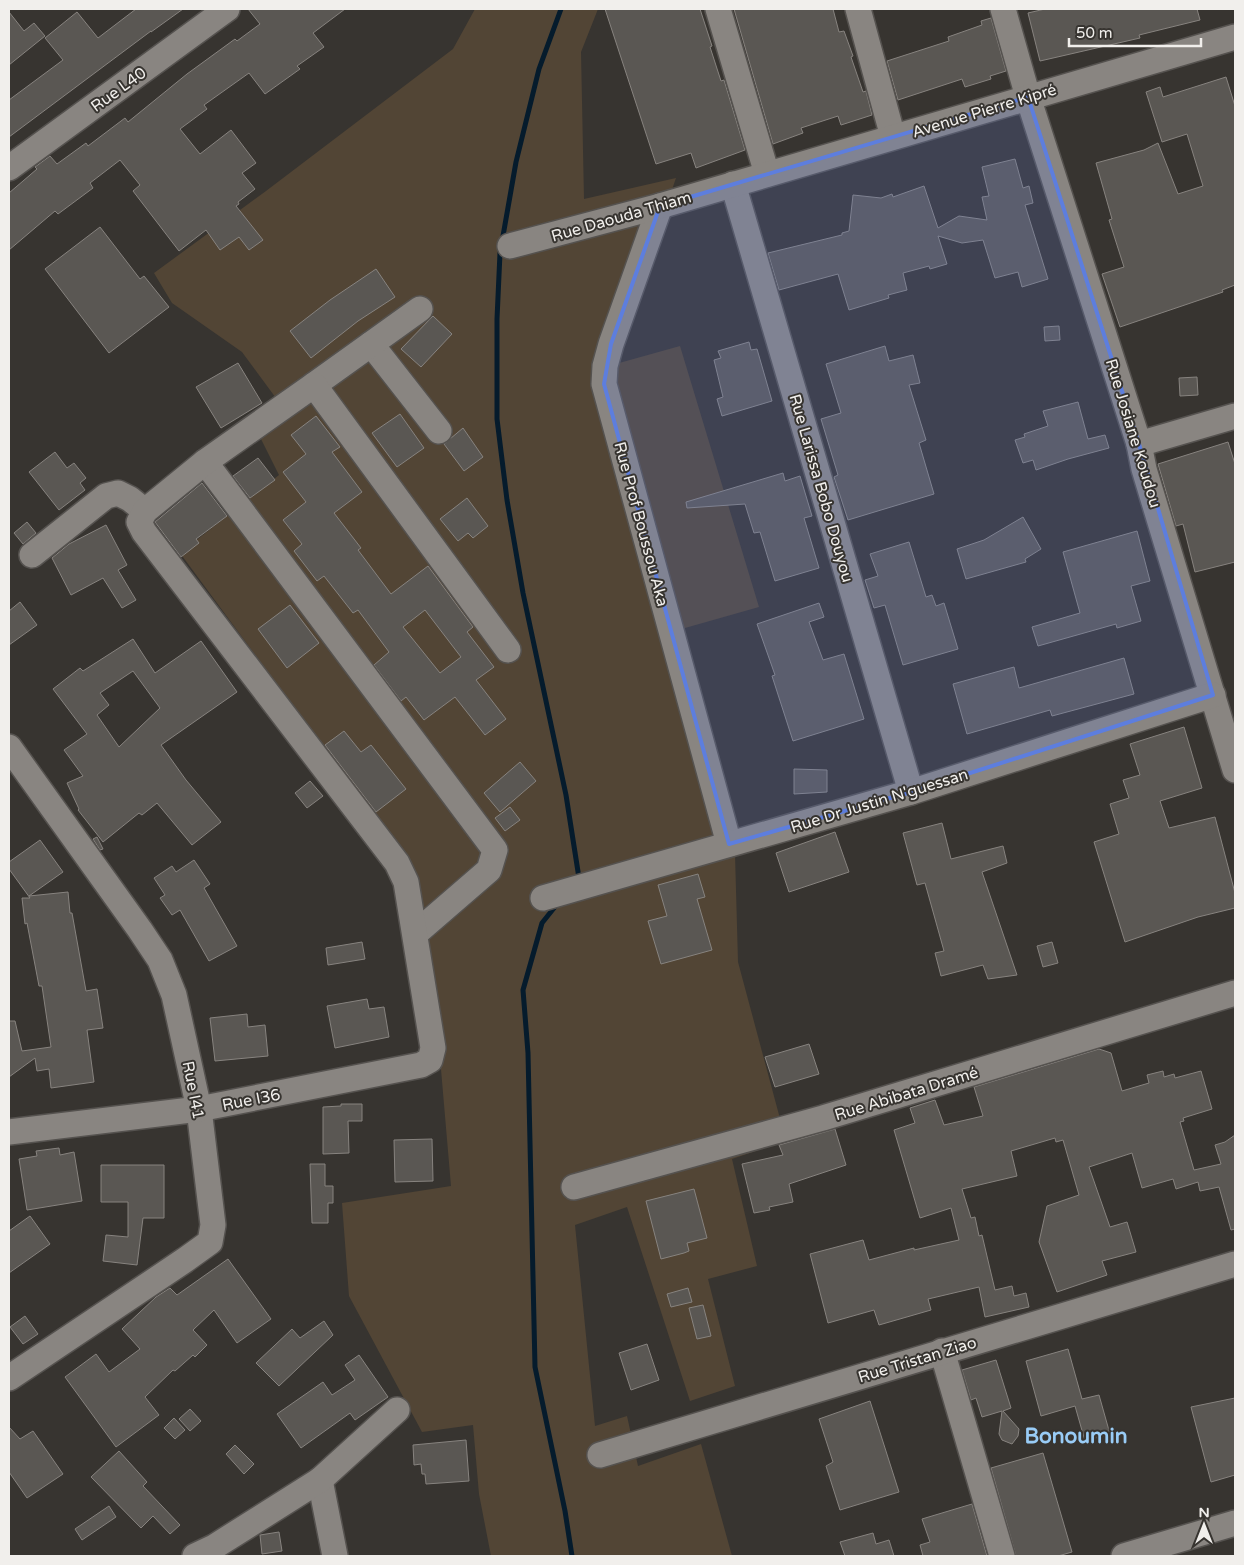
<svg xmlns="http://www.w3.org/2000/svg" width="1244" height="1565" font-family="'Varela Round',sans-serif">
	<rect width="100%" height="100%" fill="#373430"/>
	<polygon fill="#524535" points="475,9 598,9 581,52 584,199 676,178 612,365 680,346 759,607 678,630 735,854 738,962 786,1141 732,1159 757,1266 708,1279 735,1386 690,1401 627,1207 575,1225 595,1426 627,1416 638,1466 701,1444 732,1556 491,1556 479,1494 473,1425 422,1432 349,1296 342,1203 451,1186 439,1046 408,862 180,553 279,475 253,423 284,409 242,352 172,303 154,273 266,191 453,49"/>
	<g fill="none" stroke-linecap="round" stroke-linejoin="round">
		<g stroke="#051b2c" stroke-width="5">
			<polyline points="561,9 539,69 516,162 500,253 497,319 497,419 507,500 523,593 566,795 579,878 578,880"/>
			<polyline points="558,903 542,923 523,990 528,1053 535,1367 565,1511 572,1556"/>
		</g>
	</g>
	<g fill="#5a5753" stroke="#87837f" fill-rule="evenodd">
		<polygon points="136,9 183,9 151,32 151,31 9,137 9,100 63,60 45,38 77,12 98,38"/>
		<polygon points="248,9 345,9 313,33 324,47 297,66 300,69 265,94 249,73 204,105 207,109 180,129 200,154 231,130 256,163 242,173 255,189 238,202 239,204 236,206 263,240 249,250 239,237 220,250 206,230 179,251 133,191 140,185 120,160 90,183 93,188 58,214 55,211 9,250 9,193 37,169 35,167 50,156 57,164 86,143 88,146 125,118 128,122 187,74 235,39 237,41 260,24"/>
		<polygon points="605,9 700,9 712,46 710,47 721,81 724,80 745,150 696,168 691,153 656,164"/>
		<polygon points="734,9 833,9 839,32 844,31 853,56 851,57 863,92 866,91 872,115 841,125 838,116 801,128 803,133 773,144"/>
		<polygon points="1045,9 1197,9 1200,20 1139,35 1140,38 1040,61 1028,13"/>
		<polygon points="9,12 24,31 34,23 45,36 9,65"/>
		<polygon points="991,18 1006,71 990,76 991,79 965,87 962,79 898,100 887,61 949,41 948,37 982,25 981,21"/>
		<polygon points="1226,77 1235,106 1235,285 1222,290 1223,292 1120,327 1102,274 1124,267 1109,220 1112,219 1096,163 1144,150 1158,143 1178,194 1203,186 1187,134 1162,142 1146,92 1160,87 1163,97"/>
		<polygon points="1015,159 1023,188 1029,186 1033,203 1025,205 1048,279 1022,287 1018,272 995,278 983,240 962,243 938,236 947,264 930,269 929,266 903,273 907,290 888,295 889,298 849,310 838,274 779,290 768,253 842,235 842,233 849,231 853,195 881,198 892,194 893,197 924,186 938,228 959,216 987,220 982,197 989,196 982,167"/>
		<polygon points="100,227 140,279 144,276 169,307 109,353 45,269"/>
		<polygon points="376,269 395,297 358,321 311,358 290,331 330,300"/>
		<polygon points="433,316 452,334 421,367 401,349"/>
		<polygon points="1059,326 1060,340 1045,341 1044,327"/>
		<polygon points="749,342 751,350 757,349 772,401 722,416 717,399 723,397 714,360 721,358 718,351"/>
		<polygon points="885,346 889,361 913,355 920,383 909,385 926,440 919,443 934,494 848,520 834,477 838,475 821,419 841,413 826,364"/>
		<polygon points="238,363 262,403 221,428 196,387"/>
		<polygon points="1197,377 1198,395 1180,396 1179,378"/>
		<polygon points="1078,402 1088,439 1105,435 1109,448 1068,459 1036,470 1033,460 1023,463 1015,440 1025,437 1024,434 1048,426 1043,411"/>
		<polygon points="400,414 424,448 397,467 372,433"/>
		<path d="M316,416L340,447L332,452L362,492L334,513L361,548L358,550L391,594L428,566L473,627L467,632L494,667L476,680L506,719L485,735L455,697L424,720L406,697L401,701L374,665L389,652L358,610L353,613L324,576L317,581L294,551L302,544L283,520L306,502L283,472L306,454L291,435ZM425,610L461,657L440,673L403,627Z"/>
		<polygon points="463,428 483,457 464,471 444,444"/>
		<polygon points="1228,442 1235,464 1235,562 1195,572 1183,524 1176,526 1158,464"/>
		<polygon points="55,452 67,468 74,463 86,478 80,483 85,490 59,510 29,472"/>
		<polygon points="258,458 275,480 250,498 233,476"/>
		<polygon points="783,473 785,481 800,476 812,516 804,518 819,568 775,581 760,532 754,533 745,504 687,508 686,502"/>
		<polygon points="202,483 227,516 196,539 199,543 181,557 155,522"/>
		<polygon points="467,498 488,526 473,538 468,533 458,541 440,519"/>
		<polygon points="1023,517 1041,549 1025,559 1026,562 966,579 957,549 984,540"/>
		<polygon points="27,522 36,533 23,544 14,533"/>
		<polygon points="106,525 127,565 118,570 136,600 122,608 103,578 71,595 52,558 69,544"/>
		<polygon points="1137,531 1150,581 1131,586 1141,621 1117,628 1116,624 1038,646 1032,627 1080,613 1063,552"/>
		<polygon points="909,542 926,597 932,595 936,606 944,603 958,649 903,665 885,605 874,608 865,580 878,576 870,554"/>
		<polygon points="20,602 37,625 9,645 9,611"/>
		<polygon points="819,603 824,617 809,622 823,660 844,654 864,719 793,741 772,676 775,675 757,624"/>
		<polygon points="290,605 319,643 287,668 258,629"/>
		<path d="M133,639L155,673L201,641L237,692L161,745L186,780L221,822L192,845L157,803L142,815L139,813L103,842L78,810L79,809L67,783L83,776L64,750L87,734L53,689L80,668L83,671ZM133,671L160,708L119,747L97,715L109,705L100,693Z"/>
		<polygon points="1124,658 1134,694 1052,716 1050,710 967,734 953,684 1014,667 1019,688"/>
		<polygon points="1184,727 1202,788 1160,801 1169,828 1215,817 1235,893 1235,908 1198,917 1125,942 1094,842 1119,834 1110,804 1129,798 1123,780 1140,775 1130,744"/>
		<polygon points="344,731 361,752 371,745 406,789 376,812 325,745"/>
		<polygon points="520,762 536,781 500,812 484,793"/>
		<polygon points="794,769 827,770 827,792 794,794"/>
		<polygon points="310,781 323,796 307,808 295,793"/>
		<polygon points="510,807 520,820 505,831 495,818"/>
		<polygon points="942,823 951,859 1003,846 1007,863 982,872 1017,975 988,979 983,965 941,976 935,953 944,951 925,883 917,885 903,833"/>
		<polygon points="835,832 849,872 789,892 776,853"/>
		<polygon points="97,837 103,849 100,850 93,839"/>
		<polygon points="40,840 63,872 29,896 68,892 70,913 72,913 86,991 97,989 103,1028 87,1030 94,1082 51,1088 49,1069 37,1071 35,1058 9,1077 9,1021 15,1021 22,1051 51,1047 42,986 39,986 27,923 25,924 22,898 30,898 9,869 9,862"/>
		<polygon points="194,860 210,884 204,888 237,946 209,961 180,910 172,915 160,898 165,895 154,878 172,866 176,872"/>
		<polygon points="698,874 705,897 697,899 712,950 661,964 648,921 667,916 658,885"/>
		<polygon points="362,942 365,959 328,965 326,948"/>
		<polygon points="1052,942 1058,963 1043,967 1037,946"/>
		<polygon points="367,999 369,1009 384,1007 389,1037 335,1048 327,1006"/>
		<polygon points="247,1014 248,1027 265,1025 268,1056 215,1061 210,1018"/>
		<polygon points="809,1044 819,1074 775,1087 765,1057"/>
		<polygon points="1099,1049 1111,1053 1122,1091 1149,1083 1147,1075 1163,1071 1164,1077 1174,1074 1175,1078 1201,1071 1212,1109 1183,1118 1184,1121 1180,1122 1194,1170 1221,1164 1215,1145 1225,1142 1235,1135 1235,1229 1231,1230 1219,1187 1200,1191 1198,1182 1176,1189 1173,1179 1142,1188 1132,1153 1089,1167 1110,1227 1127,1222 1136,1252 1102,1261 1107,1275 1057,1292 1039,1242 1047,1206 1079,1195 1063,1140 1056,1142 1055,1138 1011,1151 1017,1176 962,1189 971,1218 975,1217 979,1236 982,1235 995,1290 1012,1286 1014,1296 1026,1293 1029,1307 985,1317 979,1287 928,1299 931,1310 879,1325 874,1310 828,1323 810,1254 863,1240 869,1260 914,1248 914,1250 959,1240 951,1208 920,1218 894,1130 915,1123 910,1108 935,1100 944,1125 983,1116 974,1087"/>
		<polygon points="341,1104 362,1104 362,1121 348,1121 349,1153 323,1154 323,1107 341,1106"/>
		<polygon points="835,1129 846,1165 789,1184 793,1202 769,1207 770,1210 754,1213 742,1164 783,1155 779,1145"/>
		<polygon points="432,1139 433,1181 395,1182 394,1140"/>
		<polygon points="59,1148 60,1155 74,1152 82,1201 27,1210 19,1159 37,1156 36,1151"/>
		<polygon points="310,1164 325,1164 325,1186 333,1186 333,1203 328,1203 328,1223 312,1223"/>
		<polygon points="101,1165 164,1165 164,1218 143,1218 137,1265 103,1261 106,1235 128,1237 128,1202 101,1202"/>
		<polygon points="694,1189 707,1238 687,1243 689,1251 684,1253 661,1259 646,1201"/>
		<polygon points="30,1216 50,1244 9,1273 9,1231"/>
		<polygon points="228,1259 271,1319 237,1343 214,1310 193,1330 207,1345 195,1357 193,1355 175,1371 173,1370 145,1397 159,1415 116,1447 65,1377 96,1354 109,1372 140,1349 122,1329 156,1297 170,1288 177,1295"/>
		<polygon points="688,1288 692,1302 671,1307 667,1294"/>
		<polygon points="703,1305 711,1336 697,1339 689,1308"/>
		<polygon points="25,1316 38,1334 23,1344 10,1327"/>
		<polygon points="324,1321 333,1335 279,1386 256,1363 292,1329 300,1338"/>
		<polygon points="647,1344 659,1380 631,1390 619,1353"/>
		<polygon points="1068,1349 1082,1399 1099,1395 1110,1434 1085,1441 1075,1406 1041,1416 1026,1361"/>
		<polygon points="359,1355 388,1397 355,1420 350,1413 301,1448 277,1414 323,1382 332,1395 355,1380 345,1365"/>
		<polygon points="996,1360 1011,1408 1003,1411 1019,1429 1018,1436 1012,1444 1002,1440 999,1434 1002,1411 982,1417 976,1398 971,1400 962,1370"/>
		<polygon points="1235,1398 1235,1475 1211,1482 1191,1407"/>
		<polygon points="870,1401 899,1492 840,1510 826,1466 833,1462 819,1419"/>
		<polygon points="190,1409 201,1421 190,1431 179,1419"/>
		<polygon points="174,1418 185,1430 175,1439 164,1428"/>
		<polygon points="9,1427 20,1439 33,1431 63,1474 27,1498 9,1472"/>
		<polygon points="466,1440 469,1481 426,1484 425,1474 422,1474 421,1464 414,1465 413,1445"/>
		<polygon points="235,1445 254,1464 244,1474 226,1454"/>
		<polygon points="119,1451 147,1482 143,1486 180,1525 170,1534 153,1516 141,1528 91,1477"/>
		<polygon points="1043,1453 1072,1552 1058,1556 1016,1556 991,1468"/>
		<polygon points="972,1504 987,1556 923,1556 920,1545 930,1542 922,1519"/>
		<polygon points="109,1506 116,1517 82,1540 75,1529"/>
		<polygon points="279,1532 282,1551 262,1554 260,1535"/>
		<polygon points="873,1533 876,1544 889,1540 894,1556 845,1556 840,1542"/>
	</g>
	<g fill="none" stroke-linecap="round" stroke-linejoin="round">
		<defs>
			<g id="minor">
				<polyline points="718,9 767,174"/>
				<polyline points="858,9 893,137"/>
				<polyline points="1003,9 1028,97 1139,444 1144,469 1235,770"/>
				<polyline points="9,168 227,9"/>
				<polyline points="733,184 911,792"/>
				<polyline points="660,206 611,344 605,366 604,384 729,844"/>
				<polyline points="510,246 660,206 1235,37"/>
				<polyline points="371,344 439,431"/>
				<polyline points="314,385 420,309"/>
				<polyline points="1139,444 1235,416"/>
				<polyline points="205,462 495,850 489,870 415,934"/>
				<polyline points="32,555 106,496 118,493 130,499 145,511"/>
				<polyline points="9,747 140,930 160,960 174,995 199,1109 213,1225 210,1242 185,1260 9,1378"/>
				<polyline points="543,898 911,792 1213,695"/>
				<polyline points="9,1132 199,1109 421,1065 430,1060 433,1048 406,882 397,863 144,532 139,522 145,511 205,462 314,385 508,650"/>
				<polyline points="574,1187 823,1118 1235,993"/>
				<polyline points="942,1351 1002,1556"/>
				<polyline points="600,1455 1235,1264"/>
				<polyline points="320,1480 335,1556"/>
				<polyline points="195,1556 214,1547 320,1480 397,1410"/>
				<polyline points="1124,1556 1235,1523"/>
			</g>
		</defs>
		<use href="#minor" stroke="#55524f" stroke-width="28"/>
		<use href="#minor" stroke="#898581" stroke-width="25"/>
	</g>
	<path fill="#5d7ede" fill-opacity="0.2" stroke="#5d7ede" stroke-width="4" stroke-linejoin="round" d="M1028,97L1139,444L1213,695L911,792L729,844L604,384L611,344L660,206Z"/>
	<g text-anchor="middle" stroke-width="4" stroke-linejoin="round" paint-order="stroke">
		<g font-size="16" fill="#f1efec" stroke="#373430">
			<text transform="translate(118 89) rotate(-36)" y="6">Rue L40</text>
			<text transform="translate(984 110) rotate(-17)" y="6">Avenue Pierre Kipré</text>
			<text transform="translate(621 216) rotate(-16)" y="6">Rue Daouda Thiam</text>
			<text transform="translate(1134 433) rotate(73)" y="6">Rue Josiane Koudou</text>
			<text transform="translate(822 488) rotate(74)" y="6">Rue Larissa Bobo Douyou</text>
			<text transform="translate(642 524) rotate(75)" y="6">Rue Prof Boussou Aka</text>
			<text transform="translate(879 800) rotate(-17)" y="6">Rue Dr Justin N'guessan</text>
			<text transform="translate(194 1090) rotate(79)" y="6">Rue I41</text>
			<text transform="translate(906 1093) rotate(-17)" y="6">Rue Abibata Dramé</text>
			<text transform="translate(251 1099) rotate(-11)" y="6">Rue I36</text>
			<text transform="translate(917 1359) rotate(-17)" y="6">Rue Tristan Ziao</text>
		</g>
		<g font-size="21" font-weight="bold" fill="#99ccf6" stroke="#373430">
			<text x="1076" y="1443">Bonoumin</text>
		</g>
	</g>
	<rect width="1244" height="1565" fill="none" stroke="#f1efec" stroke-width="20"/>
	<g transform="translate(1204 1525)" stroke="#373430" stroke-width="4" paint-order="stroke">
	<path d="M0-4L9 19L0 12L-9 19Z" fill="#f1efec"/>
	<text y="-8" font-size="14" font-weight="bold" text-anchor="middle" fill="#f1efec">N</text>
	</g>
	<path d="M1069 38v8h132v-8" fill="none" stroke="#f1efec" stroke-width="2.5"/>
	<text x="1076" y="38" font-size="15" fill="#f1efec" stroke="#373430" stroke-width="4" paint-order="stroke">50 m</text>
</svg>
